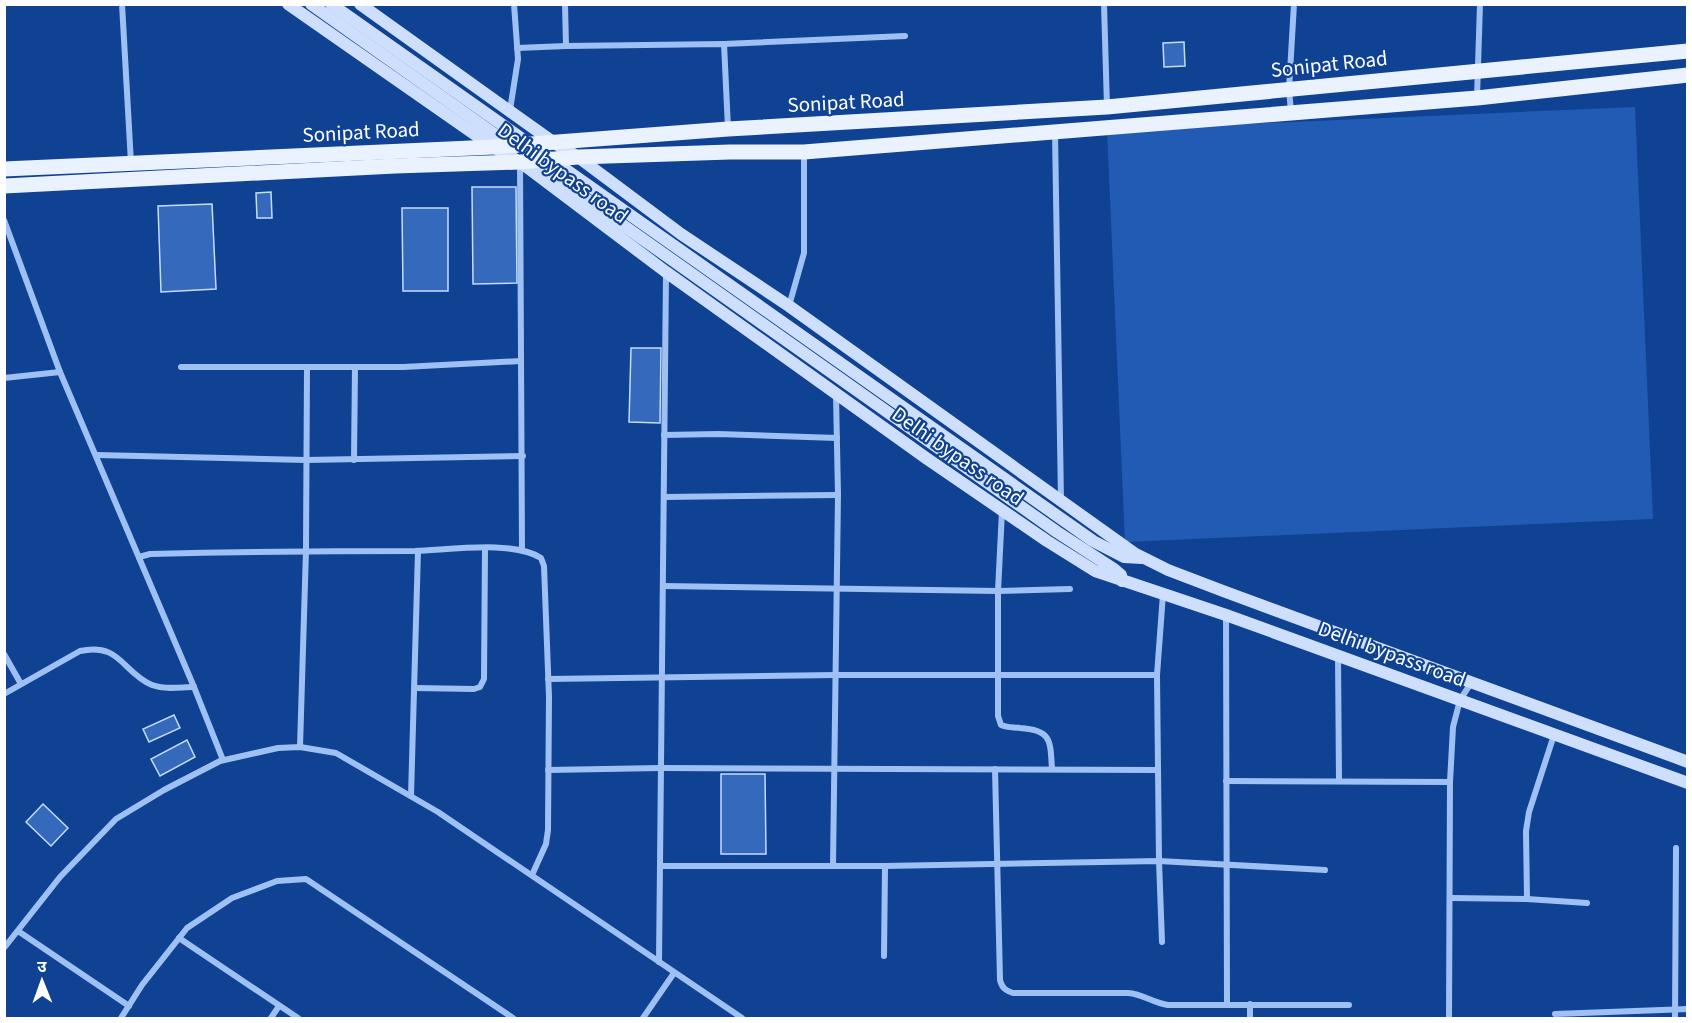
<svg xmlns="http://www.w3.org/2000/svg" width="1692" height="1023" font-family="'Source Sans 3','Noto Sans Devanagari',sans-serif">
	<rect width="100%" height="100%" fill="#104294"/>
	<polygon fill="#225bb3" points="1635,107 1653,519 1125,542 1107,130"/>
	<g fill="#3469bb" stroke="#c5dcfe" stroke-width="1.5">
		<polygon points="1184,42 1185,66 1164,67 1163,43"/>
		<polygon points="472,187 516,187 517,283 473,284"/>
		<polygon points="271,192 272,218 257,218 256,193"/>
		<polygon points="212,204 216,289 161,292 158,206"/>
		<polygon points="402,208 448,208 448,291 403,291"/>
		<polygon points="631,348 661,348 660,423 629,422"/>
		<polygon points="174,715 180,728 149,742 143,729"/>
		<polygon points="187,740 195,757 160,776 151,759"/>
		<polygon points="721,774 765,774 766,854 721,854"/>
		<polygon points="43,804 68,828 51,846 26,822"/>
	</g>
	<g fill="none" stroke-linecap="round" stroke-linejoin="round">
		<g stroke="#9ec0f3" stroke-width="6">
			<polyline points="122,4 131,163"/>
			<polyline points="565,4 566,46 724,44 728,128"/>
			<polyline points="1104,4 1107,107"/>
			<polyline points="724,44 905,36"/>
			<polyline points="517,48 566,46"/>
			<polyline points="1477,97 1480,4"/>
			<polyline points="510,110 518,59 514,4"/>
			<polyline points="1291,112 1289,89 1294,4"/>
			<polyline points="1055,133 1061,500"/>
			<polyline points="520,163 522,549"/>
			<polyline points="4,220 60,372 194,687 223,760"/>
			<polyline points="789,306 804,253 804,153"/>
			<polyline points="181,367 403,367 521,361"/>
			<polyline points="4,378 60,372"/>
			<polyline points="664,435 718,434 837,438"/>
			<polyline points="96,455 306,460 523,456"/>
			<polyline points="354,460 355,367"/>
			<polyline points="664,497 838,495"/>
			<path d="M1002,511L998,591V716L1001,725C1008,728 1014,727 1020,728C1053,730 1050,742 1052,769"/>
			<path d="M139,557L150,554C239,552 327,551 415,551C449,550 513,540 541,558L544,566L549,697L548,830L546,844L532,875"/>
			<polyline points="663,586 998,591 1070,589"/>
			<polyline points="1226,615 1227,1004"/>
			<polyline points="4,654 21,684"/>
			<polyline points="1338,656 1339,781"/>
			<polyline points="548,679 835,675 1157,675"/>
			<polyline points="415,688 474,689 480,687 484,679 485,549"/>
			<path d="M4,694L80,651C120,642 122,672 152,685C165,690 181,687 194,687"/>
			<polyline points="300,747 306,550 307,367"/>
			<path d="M995,769L1000,980C1002,988 1005,990 1013,993H1128C1143,994 1153,1003 1168,1005H1349"/>
			<polyline points="548,770 661,768 1158,770"/>
			<polyline points="1226,781 1450,782"/>
			<polyline points="411,796 418,551"/>
			<polyline points="833,865 838,495 836,395"/>
			<polyline points="660,866 885,866 1159,861 1325,870"/>
			<polyline points="1451,898 1527,899 1587,903"/>
			<polyline points="1527,899 1526,831 1529,812 1554,735"/>
			<polyline points="18,931 129,1006"/>
			<polyline points="179,938 298,1018"/>
			<polyline points="1162,942 1159,861 1157,675 1163,594"/>
			<polyline points="4,948 60,877 116,819 164,790 220,761 278,748 300,747 336,753 438,812 742,1018"/>
			<polyline points="884,956 885,866"/>
			<polyline points="659,962 666,273"/>
			<polyline points="1555,1014 1688,1009"/>
			<polyline points="121,1018 142,985 187,928 232,898 277,881 306,879 513,1018"/>
			<polyline points="271,1018 279,1006"/>
			<polyline points="643,1018 674,973"/>
			<polyline points="1250,1018 1250,1004"/>
			<polyline points="1449,1018 1450,782 1453,727 1460,700 1471,683"/>
			<polyline points="1675,1018 1676,848"/>
		</g>
		<g stroke="#cddffd" stroke-width="12">
			<polyline points="288,4 493,147 520,162 666,272 926,458 1047,541 1095,571 1226,615 1688,783"/>
			<polyline points="311,4 514,148"/>
			<polyline points="331,4 1093,541 1124,557 1142,558"/>
			<polyline points="360,4 553,142 578,157 681,234 789,306 1134,553 1168,570 1223,591 1688,762"/>
			<polyline points="528,158 1057,532 1114,569 1121,575 1122,581"/>
		</g>
		<g stroke="#eaf1ff" stroke-width="15">
			<polyline points="4,169 493,147 728,129 1107,107 1688,51"/>
			<polyline points="4,186 395,166 520,162 578,157 730,152 804,152 1477,98 1688,75"/>
		</g>
	</g>
	<g text-anchor="middle" stroke-width="4.5" stroke-linejoin="round" paint-order="stroke">
		<g font-size="21" fill="#fff" stroke="#104294">
			<text transform="translate(1329 64) rotate(-6)" y="7">Sonipat Road</text>
			<text transform="translate(846 102) rotate(-3)" y="7">Sonipat Road</text>
			<text transform="translate(361 132) rotate(-3)" y="7">Sonipat Road</text>
			<text transform="translate(563 173) rotate(36)" y="7">Delhi bypass road</text>
			<text transform="translate(958 456) rotate(35)" y="7">Delhi bypass road</text>
			<text transform="translate(1392 654) rotate(20)" y="7">Delhi bypass road</text>
		</g>
	</g>
	<rect width="1692" height="1023" fill="none" stroke="#ffffff" stroke-width="12"/>
	<g transform="translate(42 981) rotate(359)" stroke="#104294" stroke-width="4.5" paint-order="stroke">
	<path d="M0-4.5L10 22L0 15L-10 22Z" fill="#ffffff"/>
	<text y="-9" font-size="16" font-weight="bold" text-anchor="middle" fill="#ffffff">उ</text>
	</g>
</svg>
